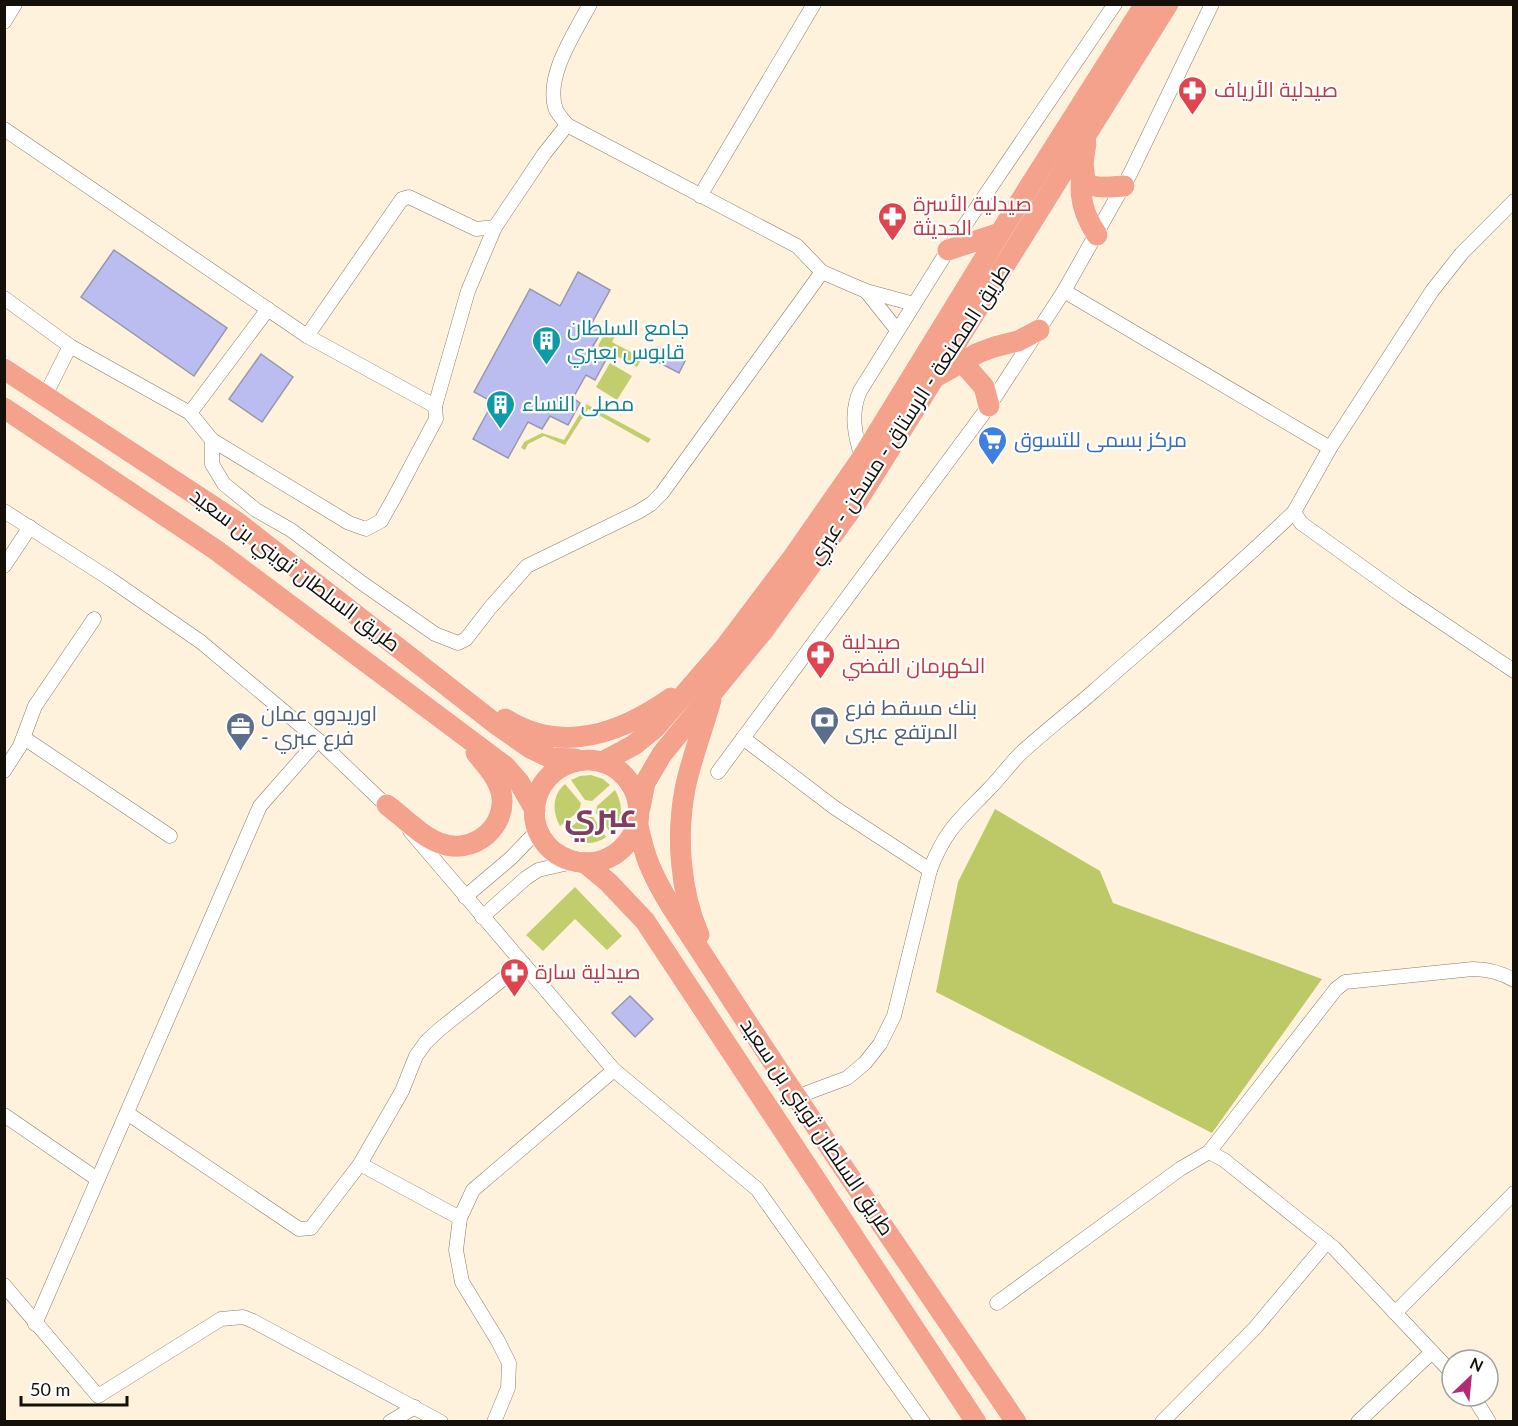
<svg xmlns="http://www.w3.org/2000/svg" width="1518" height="1426" font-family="Lato,Cairo,sans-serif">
	<rect width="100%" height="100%" fill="#fff2dd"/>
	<g fill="#c2ce6e">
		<polygon points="608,327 617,332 612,342 642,358 637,367 598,346"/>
		<polygon points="610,363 632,376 617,400 596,387"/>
		<polygon points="586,404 651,439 648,443 588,409 565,445 544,436 528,444 525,450 521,448 524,442 542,433 564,440"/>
		<polygon points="591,775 603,779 610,785 592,801 585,800 571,780 580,776"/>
		<path d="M565,784L581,803L579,811L560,826C552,812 552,795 565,784Z"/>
		<path d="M615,790C623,804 624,821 611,833L596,813L597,806Z"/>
		<path d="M584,816L593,817L606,837C592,847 577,844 565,832Z"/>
		<polygon points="575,887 622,936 607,950 575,919 543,951 526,935"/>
	</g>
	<polygon fill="#bdc867" points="995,809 1100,871 1113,903 1322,979 1212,1133 936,992 958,882"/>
	<g fill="#bbbcf0" stroke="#9798ad" stroke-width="1.5">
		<polygon points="114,250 227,328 194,376 81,297"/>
		<polygon points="578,272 610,290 592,323 603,329 593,346 609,354 595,380 586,375 573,398 580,403 568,425 550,416 542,429 528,422 508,458 473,439 493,402 474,392 530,289 560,306"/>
		<polygon points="658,347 685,361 679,373 652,359"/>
		<polygon points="261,354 293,377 262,422 229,399"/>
		<polygon points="630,996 653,1019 635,1037 612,1013"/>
	</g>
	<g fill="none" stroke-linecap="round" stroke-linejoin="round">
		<defs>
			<g id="minor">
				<path d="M590,4C575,33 544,77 556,110C559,115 564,121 567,125L797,246L822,272L866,291L914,304"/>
				<polyline points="4,22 15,4"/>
				<polyline points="4,129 307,336 435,406"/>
				<polyline points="700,196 814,4"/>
				<polyline points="1514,201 1462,253 1432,291 1330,448 1294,512 1301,523 1404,597 1514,671"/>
				<polyline points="866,291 897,330"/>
				<polyline points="1064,291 1330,448"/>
				<polyline points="4,298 70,346 190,413 212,440 212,464 224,484 256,510 291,530 362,583 435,634 458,643 466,639 490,608 527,566 638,512 651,504 662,493 822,272"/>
				<polyline points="307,336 402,199 409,197 476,229 495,227"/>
				<polyline points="45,396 70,346"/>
				<polyline points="190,413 268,309"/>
				<polyline points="212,440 349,523 366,529 381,521 394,498 436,419 435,406 468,291 495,227 544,154 567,125"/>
				<path d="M862,458C855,436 850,413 860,391L948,250L1115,4"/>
				<polyline points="4,511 110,579 201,642 318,740 391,810"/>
				<polyline points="4,566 30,527"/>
				<polyline points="24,738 170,836"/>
				<polyline points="743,738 835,808 930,870"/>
				<polyline points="4,771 20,746 35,706 94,619"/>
				<polyline points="718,772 989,406 1064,291 1130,174 1212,4"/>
				<polyline points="410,831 614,1070 757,1189 923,1422"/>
				<polyline points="465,897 511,858 538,830"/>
				<polyline points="482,917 526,878 538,870 573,862"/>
				<path d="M796,1097L847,1078L865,1063L880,1044L894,1016L930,870C945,830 960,819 988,790C1000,778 1009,765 1021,753C1045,731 1070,712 1094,691C1161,632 1230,574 1294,512"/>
				<polyline points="127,1113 299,1229 311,1228 360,1164 402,1091 416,1056 426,1042 440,1029 523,963"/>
				<polyline points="4,1115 97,1179"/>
				<polyline points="1209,1152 1224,1160 1334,1248 1452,1373"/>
				<polyline points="360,1164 460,1218"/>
				<polyline points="4,1285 98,1396 221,1319 243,1317 253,1321 441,1422"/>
				<path d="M997,1303L1180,1169L1209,1152L1336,989L1345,982L1473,969C1488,969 1500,972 1514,980"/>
				<polyline points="1395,1313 1514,1193"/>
				<polyline points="35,1324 260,806 318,740"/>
				<polyline points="1473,1396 1489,1422"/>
				<polyline points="390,1422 415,1407"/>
				<polyline points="494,1422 508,1388 509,1363 498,1341 462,1282 456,1250 460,1218 473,1190 614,1070"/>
				<polyline points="1162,1422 1255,1328 1327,1242"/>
				<polyline points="1358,1422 1432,1352"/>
			</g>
			<g id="highway">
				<path d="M1086,143C1081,180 1074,201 1097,235"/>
				<path d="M1083,164C1084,168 1084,175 1085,179C1090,191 1114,186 1124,186"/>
				<polyline points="948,250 1000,233"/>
				<polyline points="962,362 984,387 989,406"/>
				<polyline points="4,369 237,522 497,725 530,748 551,758 576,759"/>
				<polyline points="937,376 978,353 994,347 1018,341 1039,330"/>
				<polyline points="4,408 216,550 505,766 519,782 535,810"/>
				<path d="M505,719C562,755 621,733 671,698"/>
				<polyline points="602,762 634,745 656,727 725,647 793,557 862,458 1000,233 1145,4"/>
				<path d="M387,805C403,817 421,836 440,843C472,856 509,827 501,792C497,777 486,765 476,753"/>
				<polyline points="640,808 645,783 662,754 763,631 858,500 1168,4"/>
				<path d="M638,823C611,895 518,859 537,796C548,763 590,749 618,770C630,779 638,794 639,810C639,815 638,820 638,825C640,835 643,846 646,856C654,879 666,899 680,920C719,979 757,1039 797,1098C869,1207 943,1314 1016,1422"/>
				<polyline points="585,863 608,882 645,921 976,1422"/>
				<path d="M699,935C680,891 676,836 685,789C691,759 703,729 711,700"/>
			</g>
		</defs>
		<use href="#minor" stroke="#887c6a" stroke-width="15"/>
		<use href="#highway" stroke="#fff" stroke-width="22"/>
		<use href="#minor" stroke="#fff" stroke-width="14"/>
		<use href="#highway" stroke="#f5a28c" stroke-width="21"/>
	</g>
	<defs>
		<symbol id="pharmacy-pin" viewBox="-11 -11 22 30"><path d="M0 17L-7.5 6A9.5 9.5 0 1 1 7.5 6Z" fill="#e0444e" stroke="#fff"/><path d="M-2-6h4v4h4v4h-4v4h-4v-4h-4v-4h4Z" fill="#fff"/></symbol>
		<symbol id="building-pin" viewBox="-11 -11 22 30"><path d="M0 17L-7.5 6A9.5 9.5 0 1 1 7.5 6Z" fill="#0f9aa8" stroke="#fff"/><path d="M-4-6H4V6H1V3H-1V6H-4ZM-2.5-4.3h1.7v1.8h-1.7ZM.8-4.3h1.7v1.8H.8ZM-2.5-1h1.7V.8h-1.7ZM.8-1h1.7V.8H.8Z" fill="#fff"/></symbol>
		<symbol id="supermarket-pin" viewBox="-11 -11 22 30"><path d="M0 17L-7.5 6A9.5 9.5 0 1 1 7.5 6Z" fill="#3f7fe0" stroke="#fff"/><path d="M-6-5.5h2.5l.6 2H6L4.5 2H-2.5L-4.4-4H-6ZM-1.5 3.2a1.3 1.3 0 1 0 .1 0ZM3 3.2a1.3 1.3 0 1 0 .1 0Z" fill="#fff"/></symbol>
		<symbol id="bank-pin" viewBox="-11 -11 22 30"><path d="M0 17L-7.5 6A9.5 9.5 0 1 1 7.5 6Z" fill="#5c6f8a" stroke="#fff"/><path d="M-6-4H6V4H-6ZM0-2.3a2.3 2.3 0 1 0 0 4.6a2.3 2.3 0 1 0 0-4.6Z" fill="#fff"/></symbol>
		<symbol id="office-pin" viewBox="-11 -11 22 30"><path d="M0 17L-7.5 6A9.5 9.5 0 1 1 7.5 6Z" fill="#5c6f8a" stroke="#fff"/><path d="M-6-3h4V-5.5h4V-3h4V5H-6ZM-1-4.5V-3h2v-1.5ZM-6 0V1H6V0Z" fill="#fff"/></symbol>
	</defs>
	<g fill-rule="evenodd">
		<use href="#pharmacy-pin" x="1176" y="74" width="33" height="45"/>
		<use href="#pharmacy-pin" x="876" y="200" width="33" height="45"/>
		<use href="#building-pin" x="530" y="324" width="33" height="45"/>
		<use href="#building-pin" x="484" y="388" width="33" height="45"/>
		<use href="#supermarket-pin" x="976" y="424" width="33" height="45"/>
		<use href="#pharmacy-pin" x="804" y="638" width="33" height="45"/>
		<use href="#bank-pin" x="808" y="704" width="33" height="45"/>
		<use href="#office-pin" x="224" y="710" width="33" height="45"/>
		<use href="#pharmacy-pin" x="498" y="956" width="33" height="45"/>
	</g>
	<g text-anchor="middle" stroke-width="4.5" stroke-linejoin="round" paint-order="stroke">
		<g font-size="21" fill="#be3a42" stroke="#fff" text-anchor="start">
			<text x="1214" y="97">صيدلية الأرياف</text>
			<text x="913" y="211">صيدلية الأسرة<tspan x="913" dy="24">الحديثة</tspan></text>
			<text x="842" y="649">صيدلية<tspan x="842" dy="24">الكهرمان الفضي</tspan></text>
			<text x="535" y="979">صيدلية سارة</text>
		</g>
		<g font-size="21" fill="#0d838f" stroke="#fff" text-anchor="start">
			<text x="567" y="335">جامع السلطان<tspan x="567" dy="24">قابوس بعبري</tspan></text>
			<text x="522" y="411">مصلى النساء</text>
		</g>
		<g font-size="21" fill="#141009" stroke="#fff">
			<text transform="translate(909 414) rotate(-57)" y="7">طريق المصنعة - الرستاق - مسكن - عبري</text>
			<text transform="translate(295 570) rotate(37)" y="7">طريق السلطان ثويني بن سعيد</text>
			<text transform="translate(817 1127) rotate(56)" y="7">طريق السلطان ثويني بن سعيد</text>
		</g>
		<g font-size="21" fill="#366cbe" stroke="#fff" text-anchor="start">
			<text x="1014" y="447">مركز بسمى للتسوق</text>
		</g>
		<g font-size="21" fill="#4e5e75" stroke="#fff" text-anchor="start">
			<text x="845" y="715">بنك مسقط فرع<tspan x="845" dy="24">المرتفع عبرى</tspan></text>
			<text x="261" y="721">اوريدوو عمان<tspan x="261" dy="24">- فرع عبري</tspan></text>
		</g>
		<g font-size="33" font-weight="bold" fill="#813e5f" stroke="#fff">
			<text x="601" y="827">عبري</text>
		</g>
	</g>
	<rect width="1518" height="1426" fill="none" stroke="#141009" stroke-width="12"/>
	<g transform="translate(1470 1378) rotate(26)"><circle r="28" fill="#ffffff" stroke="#a19f9d" stroke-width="1.5"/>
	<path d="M0-4.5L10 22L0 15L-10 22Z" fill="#b02d76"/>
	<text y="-9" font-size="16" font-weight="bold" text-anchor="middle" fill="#141009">N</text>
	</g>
	<path d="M21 1396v9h106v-9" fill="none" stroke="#141009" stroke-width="3"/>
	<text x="30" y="1396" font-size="18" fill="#141009" stroke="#ffffff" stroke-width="4.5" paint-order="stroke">50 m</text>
</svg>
